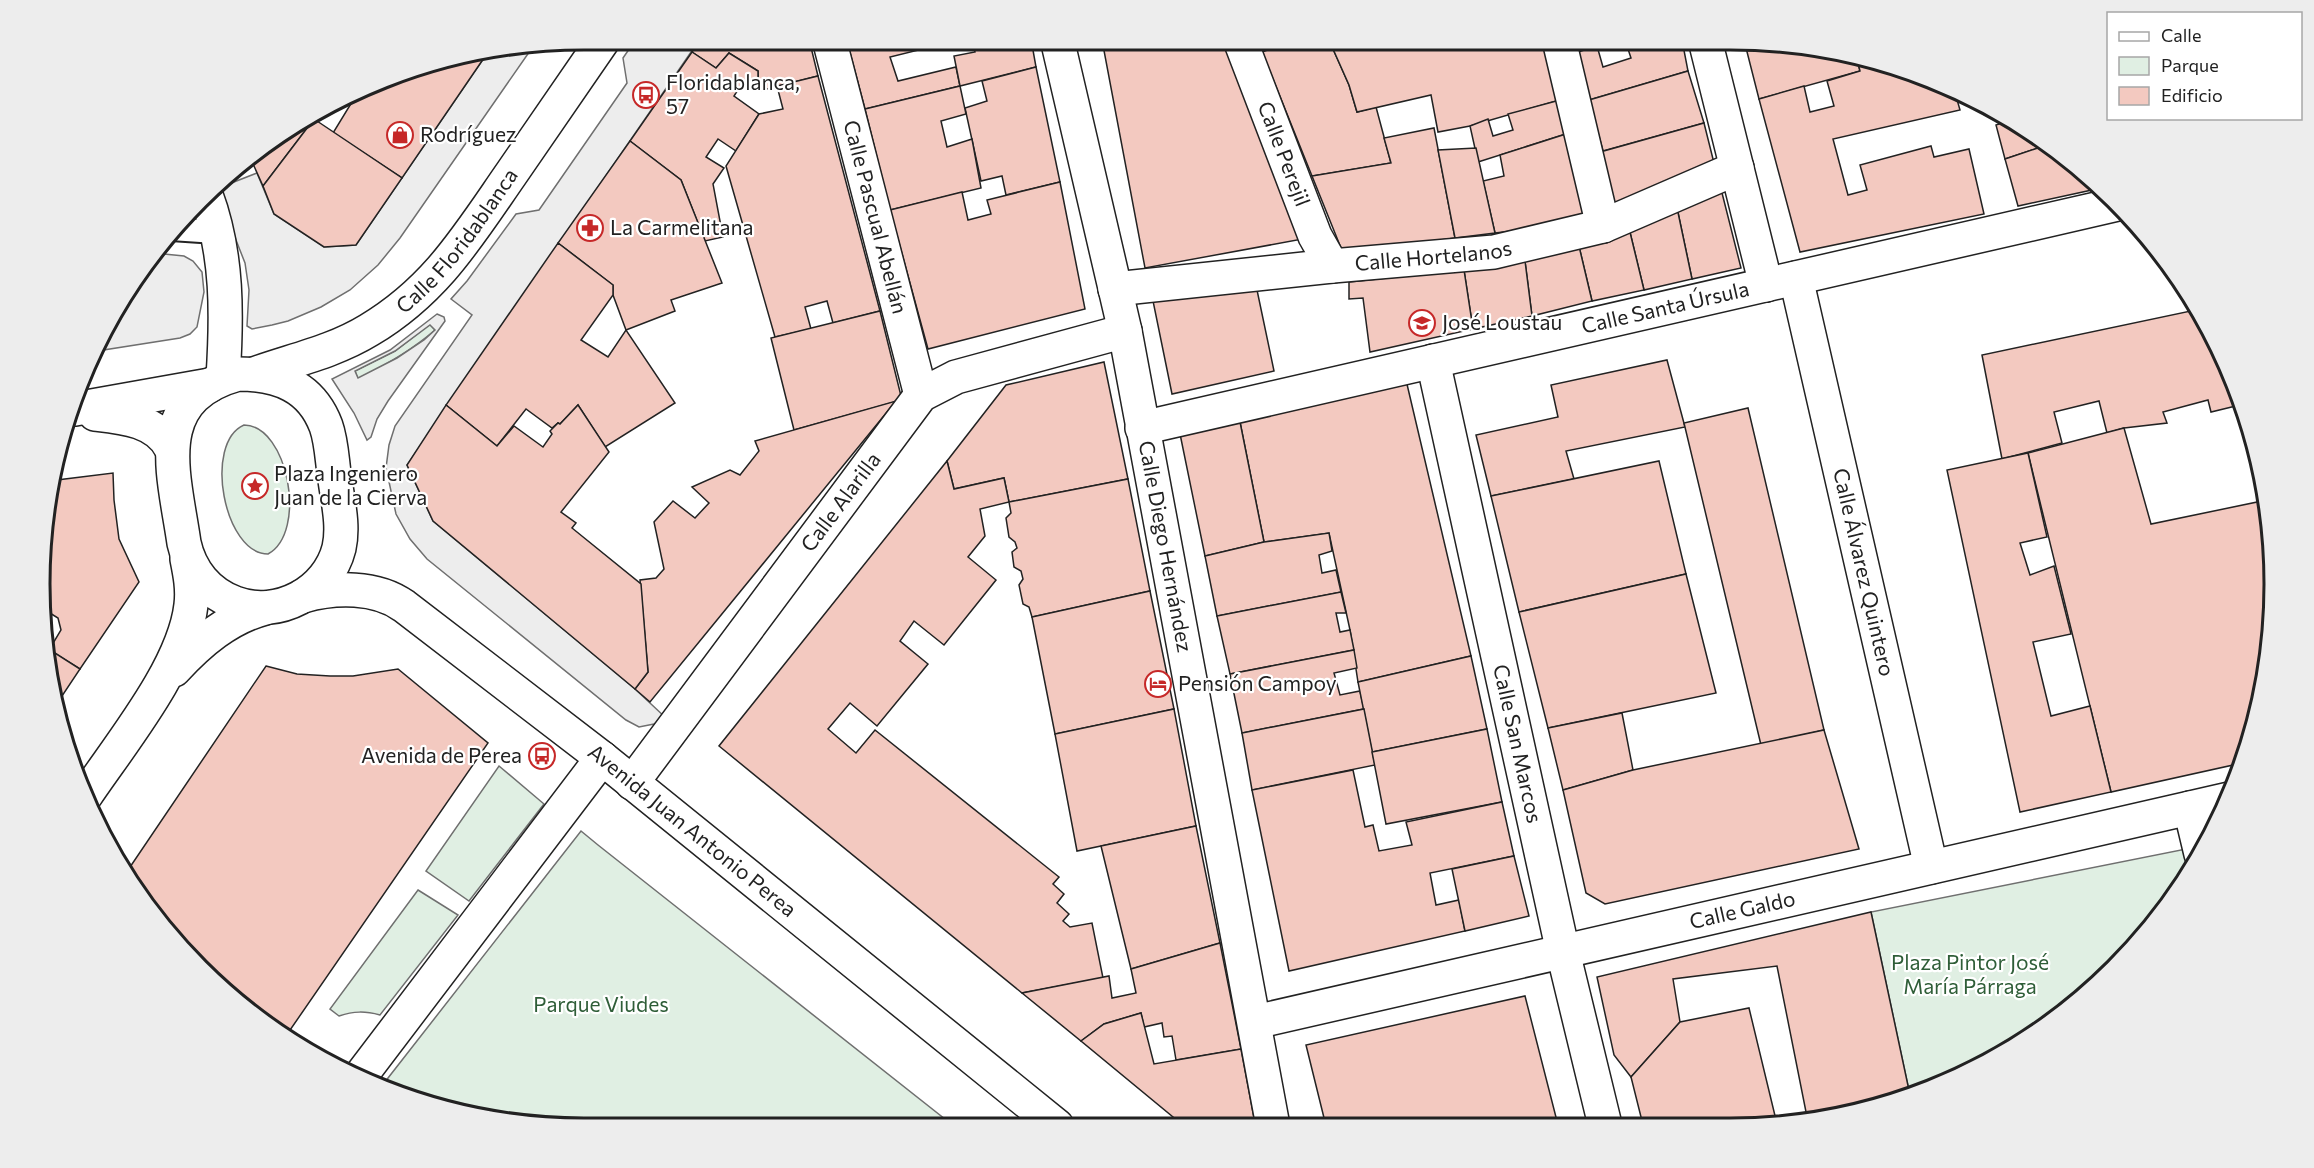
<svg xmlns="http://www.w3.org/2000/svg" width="2314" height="1168" font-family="Commissioner,sans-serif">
	<rect width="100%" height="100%" fill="#fff"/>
	<g fill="#e0efe3" stroke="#6f6f6f" stroke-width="1.5">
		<path d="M430,324L435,330C412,350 386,365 358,379L355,371L395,351Z"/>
		<path d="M244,425C288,425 308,532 268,554C224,554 203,443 244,425Z"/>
		<polygon points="499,766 544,804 469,901 426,871"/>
		<polygon points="581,831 598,845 955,1127 549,1128 443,1111 381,1087"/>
		<polygon points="2206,845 2162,916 2061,1017 1938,1088 1910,1095 1871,912"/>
		<path d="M418,890L458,915L380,1015C365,1011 354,1011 339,1016L330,1009Z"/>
	</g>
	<g fill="#ededed" stroke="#6f6f6f" stroke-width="1.5" fill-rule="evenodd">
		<polygon points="636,39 700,39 407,465 433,521 635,689 666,718 654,724 639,727 626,720 427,559 410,539 396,514 386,468 389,445 395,426 472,315 451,299 467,281 516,214 539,210 627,83 623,58"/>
		<polygon points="532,48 400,238 378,265 350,290 321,307 288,321 272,325 252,329 247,326 249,290 245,263 216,189 257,173 274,214 324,247 356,245 486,55"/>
		<polygon points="154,253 184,256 193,261 202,272 204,292 197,327 190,334 180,338 97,351 112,311"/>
		<path d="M437,314L444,317L445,321L388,401L377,419L371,437L367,440L354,413L332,379L390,350ZM430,325L435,330L424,340L397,358L358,378L355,371L395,351Z"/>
	</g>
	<g fill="#f3c9c0" stroke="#222" stroke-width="1.5">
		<polygon points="701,39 809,39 818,76 759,91 758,71 729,53 716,68 692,52"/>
		<polygon points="846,39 874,39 848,45"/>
		<polygon points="874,39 951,39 951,42 890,57 898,81 956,67 960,86 865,109 848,45"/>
		<polygon points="972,39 1031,39 1036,67 960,86 954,56 975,52"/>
		<polygon points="1102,40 1229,40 1308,238 1145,268"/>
		<polygon points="1257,40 1288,40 1289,43 1262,52"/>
		<polygon points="1316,40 1329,40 1349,85 1357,112 1376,107 1391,163 1312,176 1262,52 1294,41 1297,48"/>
		<polygon points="1329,40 1545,40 1560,100 1470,126 1438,132 1431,95 1357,112 1349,85"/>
		<polygon points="1575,40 1615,40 1578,52"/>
		<polygon points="1625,40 1682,40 1688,71 1589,100 1578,52 1597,46 1603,67 1631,58"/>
		<polygon points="1744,40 1765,40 1856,55 1860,71 1759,99"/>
		<polygon points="692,52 716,68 729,53 758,71 758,85 739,88 734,96 759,114 736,151 718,139 706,157 724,168 713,184 723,237 705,241 681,180 630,141"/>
		<polygon points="486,55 402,178 333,133 352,102 349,100 408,68"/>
		<polygon points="1856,55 1871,57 1954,89 1960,110 1833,139 1848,195 1867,190 1860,165 1931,146 1934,157 1969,149 1984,214 1800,252 1759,99 1804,86 1810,112 1834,106 1827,81 1860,71"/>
		<polygon points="1036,67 1060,182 1006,195 1002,176 981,181 965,108 987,101 982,81"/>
		<polygon points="1688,71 1704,123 1603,151 1589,100"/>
		<polygon points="818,76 880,311 833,323 827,301 805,307 811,329 775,337 726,166 759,114 783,109 777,86"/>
		<polygon points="960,86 966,114 941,121 947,147 972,139 981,188 890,210 865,109"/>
		<polygon points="1560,100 1569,133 1478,162 1470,126 1488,119 1493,136 1513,130 1508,114"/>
		<polygon points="314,119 263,186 249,155"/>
		<polygon points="314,119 402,178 356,245 324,247 274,214 263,186"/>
		<polygon points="2011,120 2050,144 2005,159 1996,125"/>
		<polygon points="1704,123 1716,171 1613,216 1593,154"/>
		<polygon points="1434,128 1455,238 1343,253 1312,176 1391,163 1384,138"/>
		<polygon points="1569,133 1588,222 1495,233 1483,181 1504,176 1500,155"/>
		<polygon points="630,141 681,180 722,283 671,300 675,311 626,330 613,295 613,285 558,243"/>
		<polygon points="2050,144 2061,151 2101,188 2018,206 2005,159"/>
		<polygon points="1476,148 1495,233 1455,238 1438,150"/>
		<polygon points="1060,182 1085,309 928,349 890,210 962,192 968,220 991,214 987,200"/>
		<polygon points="1720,185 1741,268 1692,279 1676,203"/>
		<polygon points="1676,203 1692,279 1644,290 1628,224"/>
		<polygon points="1628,224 1644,290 1592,301 1578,242"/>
		<polygon points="1578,242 1592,301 1532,316 1525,261"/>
		<polygon points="558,243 613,285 613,295 581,340 608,357 626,330 675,403 605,447 578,405 560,424 558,423 552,428 526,409 497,446 446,405"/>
		<polygon points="1525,261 1532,316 1473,329 1464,270"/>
		<polygon points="1464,270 1473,329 1370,352 1363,298 1349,299 1349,282"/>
		<polygon points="1257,290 1274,371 1172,394 1153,301"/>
		<polygon points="2200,309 2244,404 2211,412 2208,400 2163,412 2167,423 2124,428 2107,433 2099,401 2054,412 2062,443 2002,459 1982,355"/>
		<polygon points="880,311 902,400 794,430 771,338"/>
		<polygon points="1667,360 1685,427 1566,451 1574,479 1491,496 1476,435 1558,417 1551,385"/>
		<polygon points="1104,362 1128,479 1009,502 1004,478 954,489 947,461 1006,385"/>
		<polygon points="1406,380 1471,656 1358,682 1350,630 1329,533 1264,542 1239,417"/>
		<polygon points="896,401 650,702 635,689 648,672 640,580 656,578 664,569 654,522 673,501 695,518 709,503 692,487 730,470 740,475 759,451 755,441"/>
		<polygon points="446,405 497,446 514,426 543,447 552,434 550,431 558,423 560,424 578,405 609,452 561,512 576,523 572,528 641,584 648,672 635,689 433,521 407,465"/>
		<polygon points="1748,408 1824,730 1761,745 1684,423"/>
		<polygon points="1239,417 1264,542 1205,556 1179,429"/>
		<polygon points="2124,428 2151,524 2267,500 2270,513 2274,619 2257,725 2242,763 2111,792 2028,453"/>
		<polygon points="2028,453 2047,537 2020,543 2030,575 2054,566 2071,634 2033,642 2051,716 2090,706 2111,792 2020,812 1947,470"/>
		<polygon points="947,461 954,489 1004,478 1009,502 980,509 985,536 968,557 996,580 944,645 914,621 900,641 928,664 877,726 850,703 828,729 856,753 875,730 1059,877 1053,884 1064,894 1057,903 1069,914 1063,921 1070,927 1092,923 1103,978 1022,993 719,746"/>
		<polygon points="1659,461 1686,574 1519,612 1491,496"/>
		<polygon points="113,473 114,500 119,539 139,582 80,669 49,650 61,630 58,618 45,610 49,481"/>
		<polygon points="1128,479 1150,591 1032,617 1029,607 1023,604 1019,585 1023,579 1021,571 1014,567 1012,552 1017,548 1015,542 1009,537 1006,518 1011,513 1009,502"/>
		<polygon points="1329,533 1332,551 1319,555 1322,573 1336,570 1341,592 1217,616 1205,556 1264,542"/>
		<polygon points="1686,574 1716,693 1548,728 1519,612"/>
		<polygon points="1150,591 1174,709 1055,734 1032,617"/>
		<polygon points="1341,592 1346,613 1336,613 1340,632 1350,630 1354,650 1230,674 1217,616"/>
		<polygon points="44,646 80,669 58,702 44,655"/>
		<polygon points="1354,650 1357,668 1334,673 1340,695 1360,691 1364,709 1242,733 1230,674"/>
		<polygon points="1471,656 1487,729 1372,752 1358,682"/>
		<polygon points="266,666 297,674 330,676 353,676 398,669 488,743 288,1033 199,970 128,870"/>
		<polygon points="1174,709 1196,826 1077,851 1055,734"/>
		<polygon points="1364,709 1375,765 1252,790 1242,733"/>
		<polygon points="1622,713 1633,770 1563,790 1548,728"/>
		<polygon points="1487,729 1502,802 1386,824 1372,752"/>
		<polygon points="1824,730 1859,849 1605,904 1586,893 1563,790 1633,770"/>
		<polygon points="1353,770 1365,827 1373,825 1379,851 1412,845 1406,822 1502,802 1514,856 1430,873 1436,905 1459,900 1465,931 1289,971 1252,790"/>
		<polygon points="1196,826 1220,943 1131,969 1101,846"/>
		<polygon points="1514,856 1529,916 1465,931 1452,869"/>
		<polygon points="1871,912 1910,1095 1808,1122 1777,966 1673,979 1680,1022 1631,1077 1614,1055 1597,977"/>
		<polygon points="1220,943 1241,1049 1176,1060 1172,1036 1164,1037 1162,1023 1144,1027 1141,1013 1104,1024 1081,1041 1022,993 1109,976 1112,998 1136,993 1131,969"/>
		<polygon points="1525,996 1558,1125 1326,1126 1306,1045"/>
		<polygon points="1749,1008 1777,1124 1643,1125 1631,1077 1680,1022"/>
		<polygon points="1141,1013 1154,1064 1241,1049 1255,1123 1253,1126 1184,1126 1081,1041 1104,1024"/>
	</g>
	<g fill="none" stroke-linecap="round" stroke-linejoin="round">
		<defs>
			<polyline id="lane" points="171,229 216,232"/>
			<g id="street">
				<path id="s1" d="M829,39L921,395"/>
				<path id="s2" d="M1057,39L1125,331L1273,1126"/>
				<path id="s3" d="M1240,40L1315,236L1332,266"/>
				<polyline points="1559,40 1603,226"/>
				<polyline points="1705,40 1766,285"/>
				<path d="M206,195C228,254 227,316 223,378"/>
				<path id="s4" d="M1796,278L1931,867"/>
				<path id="s5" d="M1115,289L1332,266L1494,252L1603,226L1737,168"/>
				<path id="s6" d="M1433,361L1563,952L1605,1125"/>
				<path id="s7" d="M1142,428L2118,204"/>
				<path id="s8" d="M632,783L921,395L956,377L1125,331"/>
				<polyline points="2190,808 2201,854"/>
				<path id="s9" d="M1255,1022L2229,799"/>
				<polyline points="359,1078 602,758"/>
			</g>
			<g id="secondary">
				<path d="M238,374C278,374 311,386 326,426C332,443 332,462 335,480C338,502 344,526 339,548C328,592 278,619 235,603C208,593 190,571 184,543C174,473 148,399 238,374Z"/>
				<path id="s10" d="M254,374C293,360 333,352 369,330C436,290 468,236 511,174C542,129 573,84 604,39"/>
				<polyline points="75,409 210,385"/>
				<path d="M95,414C122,417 157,420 171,448"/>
				<path id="s11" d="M303,596C335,587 376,586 404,606L602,758L1057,1126"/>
				<path d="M174,670C200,642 228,618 265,608"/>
				<path d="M86,795C121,743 184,667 191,605C193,589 190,574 187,559"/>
			</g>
		</defs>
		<use href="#lane" stroke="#222" stroke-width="26"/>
		<use href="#street" stroke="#222" stroke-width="36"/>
		<use href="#secondary" stroke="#222" stroke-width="36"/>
		<use href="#lane" stroke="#fff" stroke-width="22"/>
		<use href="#street" stroke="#fff" stroke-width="33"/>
		<use href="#secondary" stroke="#fff" stroke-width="33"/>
	</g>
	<defs>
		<symbol id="bus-ring" viewBox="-11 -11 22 22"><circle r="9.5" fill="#fff" stroke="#c62828" stroke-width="1.5"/><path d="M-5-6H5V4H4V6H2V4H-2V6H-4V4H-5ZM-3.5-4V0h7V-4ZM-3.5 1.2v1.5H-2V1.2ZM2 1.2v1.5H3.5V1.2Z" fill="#c62828"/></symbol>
		<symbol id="shop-ring" viewBox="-11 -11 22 22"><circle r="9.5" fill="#fff" stroke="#c62828" stroke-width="1.5"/><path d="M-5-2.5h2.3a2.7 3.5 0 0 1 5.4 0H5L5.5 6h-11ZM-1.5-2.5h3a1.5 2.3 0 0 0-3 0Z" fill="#c62828"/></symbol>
		<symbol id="pharmacy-ring" viewBox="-11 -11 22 22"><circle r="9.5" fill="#fff" stroke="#c62828" stroke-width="1.5"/><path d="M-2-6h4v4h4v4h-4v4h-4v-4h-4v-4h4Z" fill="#c62828"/></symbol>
		<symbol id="school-ring" viewBox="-11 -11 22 22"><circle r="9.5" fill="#fff" stroke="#c62828" stroke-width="1.5"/><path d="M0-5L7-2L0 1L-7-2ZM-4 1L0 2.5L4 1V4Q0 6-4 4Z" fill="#c62828"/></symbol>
		<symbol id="sight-ring" viewBox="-11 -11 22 22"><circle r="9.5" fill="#fff" stroke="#c62828" stroke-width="1.5"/><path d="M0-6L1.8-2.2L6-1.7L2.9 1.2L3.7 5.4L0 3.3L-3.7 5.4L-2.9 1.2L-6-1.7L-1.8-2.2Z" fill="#c62828"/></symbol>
		<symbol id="hotel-ring" viewBox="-11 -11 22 22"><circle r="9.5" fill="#fff" stroke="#c62828" stroke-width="1.5"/><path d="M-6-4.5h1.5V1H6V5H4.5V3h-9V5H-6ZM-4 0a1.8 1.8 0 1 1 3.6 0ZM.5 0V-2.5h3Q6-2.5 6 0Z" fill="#c62828"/></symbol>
	</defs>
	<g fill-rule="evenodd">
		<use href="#bus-ring" x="631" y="80" width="30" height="30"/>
		<use href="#shop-ring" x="385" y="120" width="30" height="30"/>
		<use href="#pharmacy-ring" x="575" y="213" width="30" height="30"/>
		<use href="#school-ring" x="1407" y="308" width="30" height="30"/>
		<use href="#sight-ring" x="240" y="471" width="30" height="30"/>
		<use href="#hotel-ring" x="1143" y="669" width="30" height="30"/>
		<use href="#bus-ring" x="527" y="741" width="30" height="30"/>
	</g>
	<g text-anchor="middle" stroke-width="4.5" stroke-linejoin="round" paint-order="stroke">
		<g font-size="21" fill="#222" stroke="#fff" text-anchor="start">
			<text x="666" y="90">Floridablanca,<tspan x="666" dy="24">57</tspan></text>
			<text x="420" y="142">Rodríguez</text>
			<text x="610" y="235">La Carmelitana</text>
			<text x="1442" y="330">José Loustau</text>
			<text x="274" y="481">Plaza Ingeniero<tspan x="274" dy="24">Juan de la Cierva</tspan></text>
			<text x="1178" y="691">Pensión Campoy</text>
			<text x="522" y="763" text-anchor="end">Avenida de Perea</text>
		</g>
		<g font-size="21" fill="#222" stroke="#fff">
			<text dy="7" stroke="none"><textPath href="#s3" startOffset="122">Calle Perejil</textPath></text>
			<text dy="7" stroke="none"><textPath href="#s1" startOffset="184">Calle Pascual Abellán</textPath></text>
			<text dy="7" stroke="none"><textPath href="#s10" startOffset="250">Calle Floridablanca</textPath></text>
			<text dy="7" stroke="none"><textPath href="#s5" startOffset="320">Calle Hortelanos</textPath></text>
			<text dy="7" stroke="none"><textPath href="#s7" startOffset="537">Calle Santa Úrsula</textPath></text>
			<text dy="7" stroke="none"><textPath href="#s8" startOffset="350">Calle Alarilla</textPath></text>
			<text dy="7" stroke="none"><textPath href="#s2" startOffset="519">Calle Diego Hernández</textPath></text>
			<text dy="7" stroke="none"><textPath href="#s4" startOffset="302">Calle Álvarez Quintero</textPath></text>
			<text dy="7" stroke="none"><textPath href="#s6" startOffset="392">Calle San Marcos</textPath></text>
			<text dy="7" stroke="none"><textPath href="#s11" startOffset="470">Avenida Juan Antonio Perea</textPath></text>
			<text dy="7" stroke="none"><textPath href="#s9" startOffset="500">Calle Galdo</textPath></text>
		</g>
		<g font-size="21" fill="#2f5e38" stroke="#fff">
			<text x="1970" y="970">Plaza Pintor José<tspan x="1970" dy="24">María Párraga</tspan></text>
			<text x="601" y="1012">Parque Viudes</text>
		</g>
	</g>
	<path d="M0 0H2314V1168H0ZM584 50H1730A534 534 0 0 1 2264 584V584A534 534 0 0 1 1730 1118H584A534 534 0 0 1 50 584V584A534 534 0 0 1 584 50Z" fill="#ededed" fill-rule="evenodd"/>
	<path fill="none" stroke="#222" stroke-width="3" d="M584 50H1730A534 534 0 0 1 2264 584V584A534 534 0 0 1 1730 1118H584A534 534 0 0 1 50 584V584A534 534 0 0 1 584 50Z"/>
	<rect x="2107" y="12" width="195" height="108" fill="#ffffff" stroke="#a7a7a7" stroke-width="1.5"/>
	<rect x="2119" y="32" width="30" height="9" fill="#ffffff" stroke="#a7a7a7" stroke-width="1.5"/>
	<text x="2161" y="42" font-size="18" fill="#222222">Calle</text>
	<rect x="2119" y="57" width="30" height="18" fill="#e0efe3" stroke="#a7a7a7" stroke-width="1.5"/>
	<text x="2161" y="72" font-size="18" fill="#222222">Parque</text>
	<rect x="2119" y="87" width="30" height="18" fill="#f3c9c0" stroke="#a7a7a7" stroke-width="1.5"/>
	<text x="2161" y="102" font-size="18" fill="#222222">Edificio</text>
</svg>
